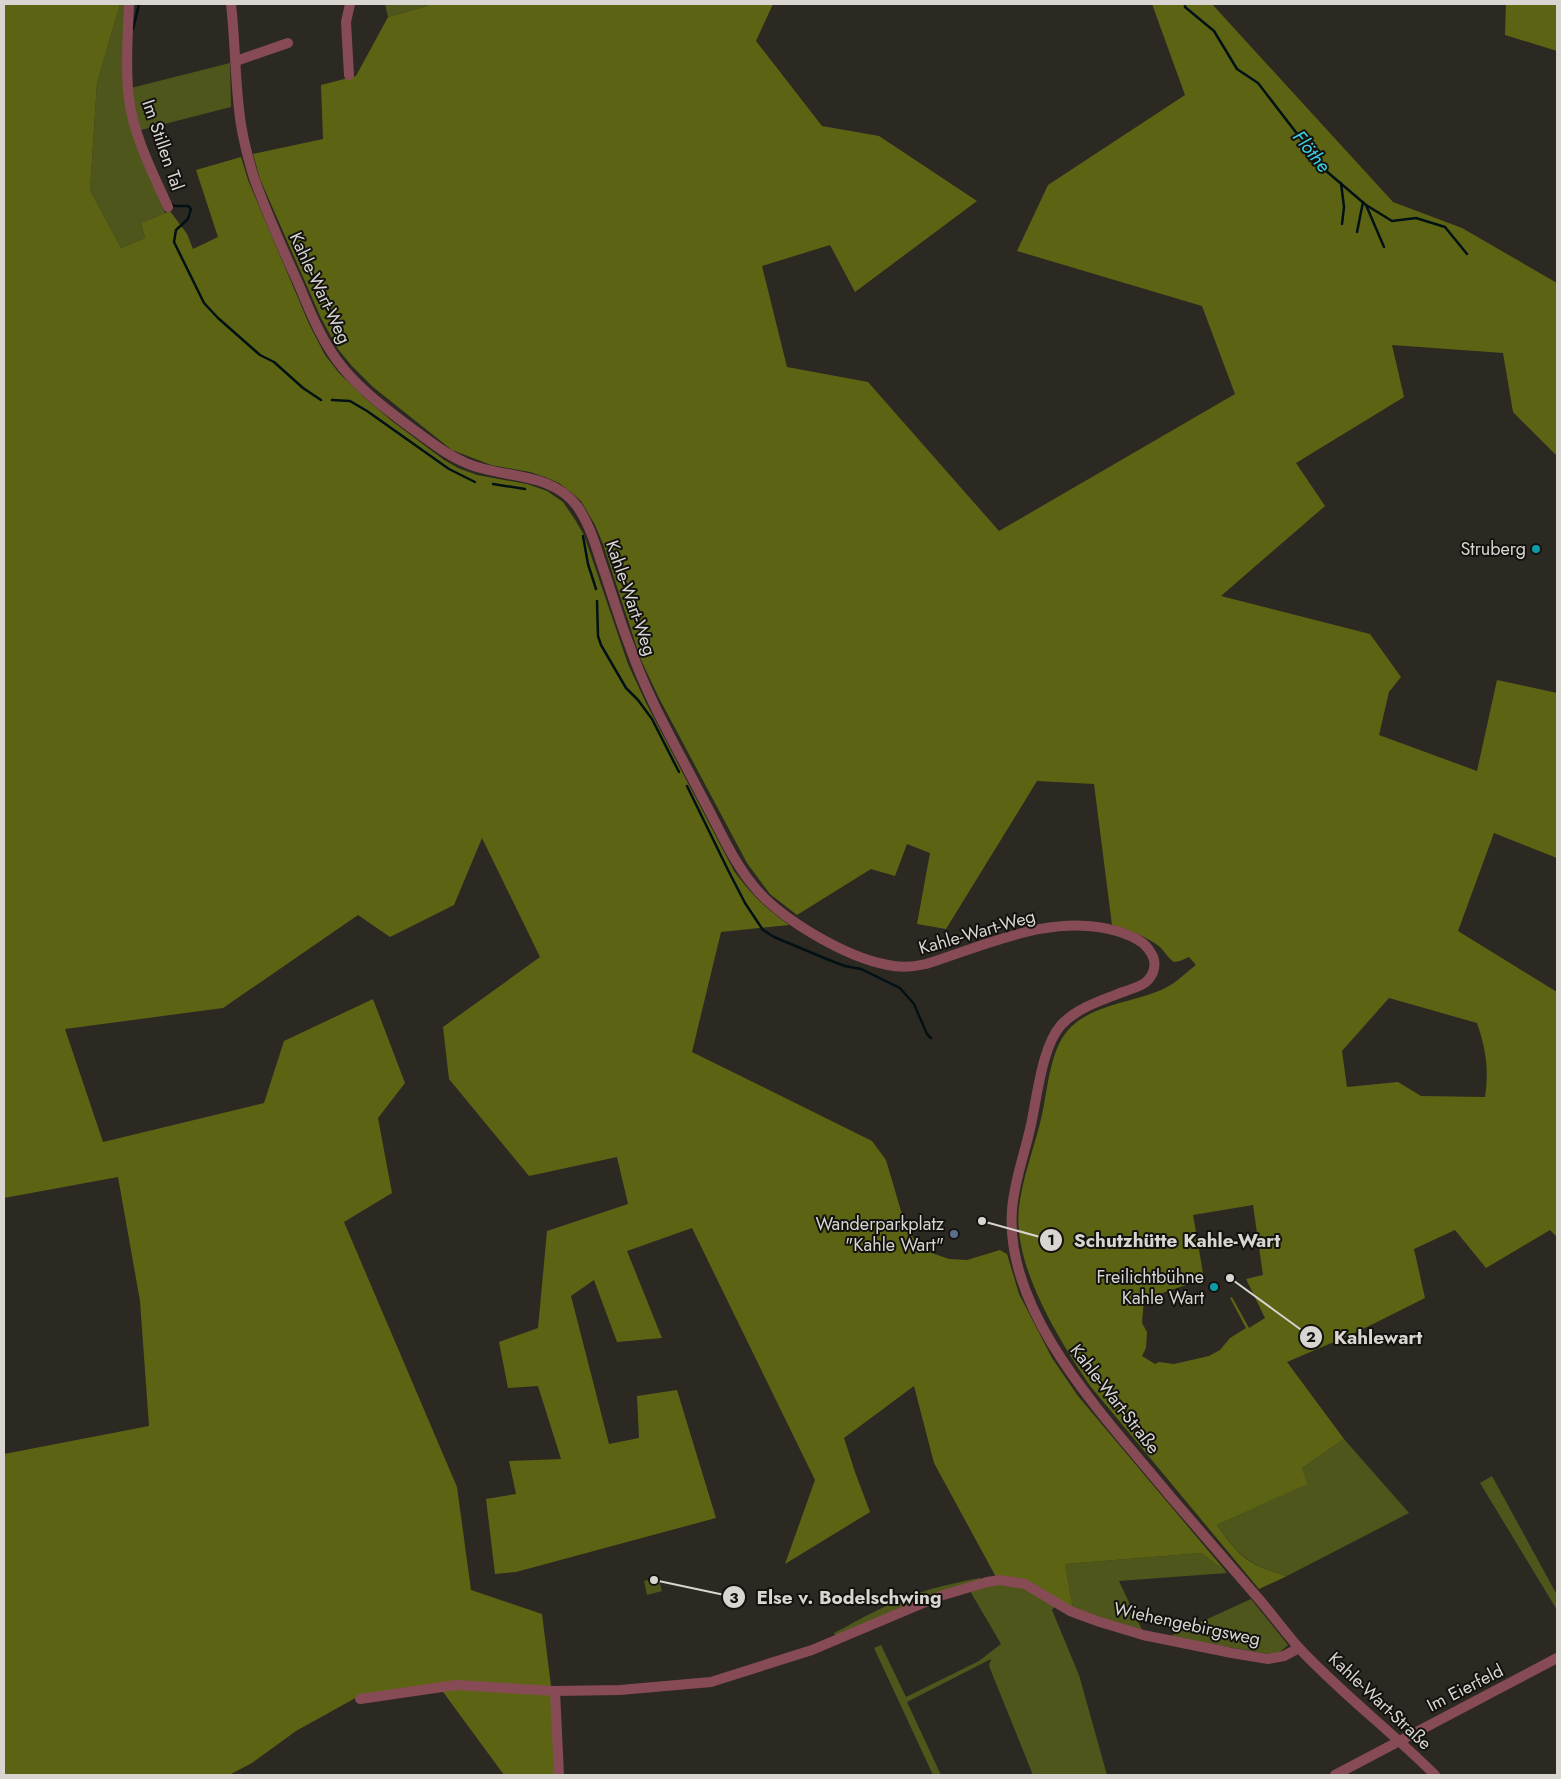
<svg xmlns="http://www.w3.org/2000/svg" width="1561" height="1779" font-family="Jost,sans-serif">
	<rect width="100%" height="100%" fill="#2c2922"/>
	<g fill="#4f561c">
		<polygon points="120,4 124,4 126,59 143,157 165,213 141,223 145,238 121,248 90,190 97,83"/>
		<polygon points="385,4 428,4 427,6 388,17"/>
		<polygon points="230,63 231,107 141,130 132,101 131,88"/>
		<path d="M1344,1439L1409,1513L1287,1576C1250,1566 1239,1556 1217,1525L1306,1484L1302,1468Z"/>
		<polygon points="1492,1476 1557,1595 1557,1610 1480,1483"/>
		<polygon points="1202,1553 1227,1573 1119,1581 1143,1632 1073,1608 1065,1564"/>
		<polygon points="658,1577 662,1591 647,1595 644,1581"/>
		<path d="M980,1578V1581L836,1638L834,1633C861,1619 889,1602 919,1593C939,1586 959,1582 980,1578Z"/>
		<polygon points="995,1583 1023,1586 1055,1606 1052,1610 1079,1675 1107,1775 1033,1775 989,1666 991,1659 907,1702 941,1775 933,1775 874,1648 881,1645 906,1697 979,1661 1001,1644 970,1591"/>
		<polygon points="1251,1599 1288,1645 1280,1652 1270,1654 1168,1637"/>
	</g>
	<g fill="#5c6414" fill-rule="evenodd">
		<path d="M4,4H120L97,83L90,190L121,248L145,238L141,223L170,211L187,234L193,249L218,237L196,170L241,157L248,180L309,324L325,355L339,373L365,398L392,421L444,460L458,468L477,475L527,484L547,491L563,502L574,518L584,535L628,664L646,703L734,871C752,895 764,907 789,925L721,932L692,1052L872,1141L886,1160L906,1228L915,1240L929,1252L949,1259L967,1260L1000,1250L1007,1254L1019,1294L1052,1358L1078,1396L1227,1573L1202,1553L1065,1564L1073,1608L996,1577L934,1463L914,1386L844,1438L855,1472L870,1512L785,1564L815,1480L692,1228L627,1251L662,1338L617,1342L594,1280L571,1296L609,1444L639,1438L637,1396L677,1390L716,1518L516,1572L495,1574L486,1499L516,1494L509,1461L561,1459L538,1386L508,1388L499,1342L538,1328L547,1231L628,1204L617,1157L529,1176L449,1079L443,1027L540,957L482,838L454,905L390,937L358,915L223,1008L65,1029L103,1142L264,1103L284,1041L373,999L405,1083L378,1118L392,1193L344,1222L457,1487L471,1590L542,1614L551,1686L556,1775H504L438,1685L359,1696L296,1731L252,1763L229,1775H4V1454L149,1426L140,1301L118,1177L4,1198Z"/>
		<path d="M428,4H773L756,41L822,126L879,136L977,201L855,292L830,245L762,266L787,367L868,382L999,531L1235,394L1202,306L1017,251L1048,185L1185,95L1152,4H1212L1393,202L1462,228L1557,283V456L1513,412L1503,353L1392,345L1404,397L1296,463L1325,506L1221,596L1370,634L1401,677L1389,692L1379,735L1477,771L1497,680L1557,693V858L1494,833L1458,931L1557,992V1237L1550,1230L1486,1268L1455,1230L1414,1249L1425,1298L1357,1332L1287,1362L1344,1439L1302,1468L1307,1484L1217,1525C1239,1557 1250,1566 1287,1576L1259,1589L1091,1387C1059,1340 1012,1265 1019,1207C1023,1175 1035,1146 1042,1115C1048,1088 1050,1046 1072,1026C1095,1005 1128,1003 1156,992C1172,987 1183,975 1196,965L1189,957L1180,961L1174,962C1168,958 1165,952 1160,947C1146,936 1129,930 1112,925L1094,784L1037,781L946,929L917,924L930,853L907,844L895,876L871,869L797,915L770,894L747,863L659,698L641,660L603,544L595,525L581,501L571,492L559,483L545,477L530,472L491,465L452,450L373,387L351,365L338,349L321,318L260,179L253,154L323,139L321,85L356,76L388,17L427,6ZM1389,998L1477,1023C1486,1049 1489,1069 1485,1097L1421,1096L1398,1082L1347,1087L1342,1051ZM1253,1205L1263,1275L1246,1279L1265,1318L1249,1328L1232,1297L1230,1298L1246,1328L1230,1338L1220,1350L1209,1356L1174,1364L1159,1362L1155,1364L1142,1356L1146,1348L1147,1332L1142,1323L1144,1299L1204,1279L1193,1215Z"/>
		<polygon points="1506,4 1557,4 1557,51 1505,35"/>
	</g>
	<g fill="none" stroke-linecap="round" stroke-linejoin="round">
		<g stroke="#021114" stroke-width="2.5">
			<polyline points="1185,4 1185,7 1214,31 1237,69 1258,83 1325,170 1366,205 1392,221 1416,218 1445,227 1467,254"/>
			<polyline points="133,29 139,4"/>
			<polyline points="1341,183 1344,207 1342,224"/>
			<polyline points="170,203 174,206 188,206 191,209 188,219 176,230 174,242 204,303 218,318 260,355 274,362 303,388 321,400"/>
			<polyline points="1366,205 1384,247"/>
			<polyline points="1357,232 1363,202"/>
			<polyline points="332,400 350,401 367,411 449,469 475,482"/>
			<polyline points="493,484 525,489"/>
			<polyline points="583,536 588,564 596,589"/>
			<polyline points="597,601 598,636 601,645 626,688 638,700 652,719 679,772"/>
			<polyline points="687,786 728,870 745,903 763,930 774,937 829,960 845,966 861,969 900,988 914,1004 927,1034 931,1038"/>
		</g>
		<g stroke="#874b56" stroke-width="10">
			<path d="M129,4C128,35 125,68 129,99C134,137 153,173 168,207"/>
			<path d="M231,4C235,39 235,74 239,109C241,132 247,155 254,178C267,214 283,250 299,285C311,314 323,344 343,368C362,391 386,409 410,427C428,440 445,454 466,463C502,479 551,471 577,506C589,523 595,543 601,562C611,590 619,619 630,647C648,699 677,748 702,797C718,826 731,858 752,884C778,918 845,957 888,965C902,968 913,967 926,964C987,945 1055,911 1120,932C1131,936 1145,941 1151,953C1157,962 1155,974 1146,982C1140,987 1131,989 1123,992C1102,1000 1077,1008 1061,1025C1041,1048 1037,1100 1030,1129C1024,1156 1014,1182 1012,1210C1004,1315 1108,1420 1170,1496C1199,1530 1229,1564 1258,1598C1272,1614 1285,1632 1299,1648C1341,1693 1391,1731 1435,1775"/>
			<polyline points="236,61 288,43"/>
			<polyline points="349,75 346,22 350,4"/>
			<polyline points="555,1691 559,1775"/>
			<polyline points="360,1699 456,1685 555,1691 620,1690 711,1682 812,1650 940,1596 987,1582 1000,1580 1025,1584 1070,1611 1100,1622 1143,1635 1232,1653 1268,1659 1284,1656 1299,1648"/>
			<polyline points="1335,1775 1557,1658"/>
		</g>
	</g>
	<g fill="#0f9aa8" stroke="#13120f" stroke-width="2">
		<circle cx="1536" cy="549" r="5"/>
		<circle cx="1214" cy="1287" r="5"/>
	</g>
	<circle fill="#5c6f8a" stroke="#13120f" stroke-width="2" cx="954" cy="1234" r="5"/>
	<g text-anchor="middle" stroke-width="4" stroke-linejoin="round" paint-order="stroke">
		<g font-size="18" fill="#d9d6d2" stroke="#13120f">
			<text transform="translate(163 145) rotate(71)" y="6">Im Stillen Tal</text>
			<text transform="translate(320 288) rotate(65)" y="6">Kahle-Wart-Weg</text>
			<text transform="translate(631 598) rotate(71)" y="6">Kahle-Wart-Weg</text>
			<text transform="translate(977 932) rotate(-16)" y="6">Kahle-Wart-Weg</text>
			<text transform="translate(1115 1399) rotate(52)" y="6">Kahle-Wart-Straße</text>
			<text transform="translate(1187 1624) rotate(12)" y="6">Wiehengebirgsweg</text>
			<text transform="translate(1465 1688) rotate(-27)" y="6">Im Eierfeld</text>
			<text transform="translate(1380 1701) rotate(43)" y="6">Kahle-Wart-Straße</text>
		</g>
		<g font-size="18" fill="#d9d6d2" stroke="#13120f" text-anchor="end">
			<text x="1526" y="555">Struberg</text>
			<text x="944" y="1230">Wanderparkplatz<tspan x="944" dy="21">"Kahle Wart"</tspan></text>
			<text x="1204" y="1283">Freilichtbühne<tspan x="1204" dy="21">Kahle Wart</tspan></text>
		</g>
		<g font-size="19" font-style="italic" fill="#3dd4e7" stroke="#13120f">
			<text transform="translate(1312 151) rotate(51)" y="7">Flöthe</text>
		</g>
	</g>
	<path fill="none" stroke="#d9d6d2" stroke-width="2" d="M982 1221L1051 1240M1230 1278L1311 1337M654 1580L734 1597"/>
	<g fill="#d9d6d2" stroke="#13120f" stroke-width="2">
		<circle cx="982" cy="1221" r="5"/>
		<circle cx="1230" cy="1278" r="5"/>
		<circle cx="654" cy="1580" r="5"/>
		<circle cx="1051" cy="1240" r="12"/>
		<circle cx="1311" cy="1337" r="12"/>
		<circle cx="734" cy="1597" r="12"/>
	</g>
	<g font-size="15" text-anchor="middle" font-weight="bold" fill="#111">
		<text x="1051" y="1245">1</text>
		<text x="1311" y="1342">2</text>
		<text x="734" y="1603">3</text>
	</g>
	<g font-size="19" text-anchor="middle" font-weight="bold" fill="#d9d6d2" stroke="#13120f" stroke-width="4" stroke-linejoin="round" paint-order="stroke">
		<text x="1177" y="1247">Schutzhütte Kahle-Wart</text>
		<text x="1378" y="1344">Kahlewart</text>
		<text x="849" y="1604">Else v. Bodelschwing</text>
	</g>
	<rect width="1561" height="1779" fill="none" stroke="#d9d6d2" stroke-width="10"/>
</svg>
